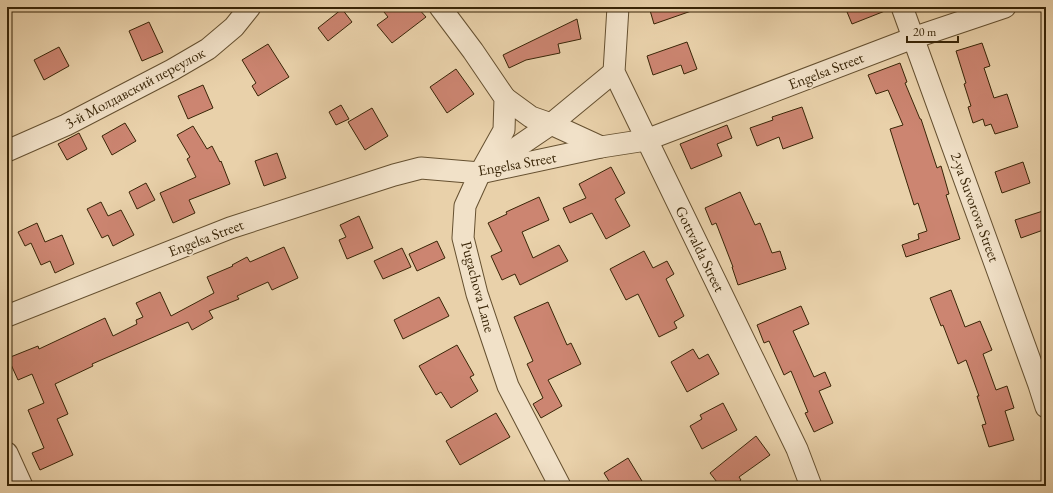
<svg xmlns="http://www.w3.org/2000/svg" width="1053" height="493" font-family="'EB Garamond',serif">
	<rect width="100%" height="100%" fill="#e9d1aa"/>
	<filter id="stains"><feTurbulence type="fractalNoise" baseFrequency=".005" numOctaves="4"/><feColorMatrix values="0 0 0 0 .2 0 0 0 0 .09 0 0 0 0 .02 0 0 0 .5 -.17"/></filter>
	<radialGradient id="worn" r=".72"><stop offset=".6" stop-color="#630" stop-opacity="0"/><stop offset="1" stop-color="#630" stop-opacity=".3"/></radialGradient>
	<g fill="#cc8571" stroke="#392507">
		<polygon points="380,7 417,7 426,17 392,43 377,25 388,17"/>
		<polygon points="649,7 697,7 697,9 654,24"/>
		<polygon points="845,7 890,7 890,9 852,24"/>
		<polygon points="342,9 352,22 328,41 318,28"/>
		<polygon points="577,19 581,39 558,44 560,53 526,60 509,68 503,55"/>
		<polygon points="149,22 163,52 142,61 129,31"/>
		<polygon points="687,42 697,69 684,74 681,65 653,75 647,56"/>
		<polygon points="982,43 990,66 984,68 994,98 1007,94 1018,127 995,134 991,124 985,126 983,119 973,123 968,107 971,106 964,84 966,83 956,51"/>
		<polygon points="268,44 289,77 258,96 252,86 256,83 242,60"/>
		<polygon points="59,47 69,66 44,80 34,60"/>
		<polygon points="900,63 907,82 905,83 920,119 921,119 937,168 941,166 949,194 946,195 960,239 906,257 902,245 919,239 918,234 927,231 918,203 914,205 890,129 903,125 888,90 876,94 868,75"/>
		<polygon points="456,69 474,94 447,113 430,87"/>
		<polygon points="203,85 213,108 188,119 178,96"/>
		<polygon points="341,105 349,119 336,125 329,112"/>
		<polygon points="802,107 813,138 783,149 779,137 757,146 750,128 773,120 772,117"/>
		<polygon points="372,108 388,136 365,150 348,122"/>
		<polygon points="125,123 136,141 112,155 102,136"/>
		<polygon points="727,125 732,138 717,144 722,156 691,169 680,144"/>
		<polygon points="193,126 207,149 212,146 220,162 221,161 230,184 189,200 195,213 173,223 160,193 196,177 187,159 190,157 177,135"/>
		<polygon points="79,133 87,149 67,160 58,144"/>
		<polygon points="277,153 286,178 264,186 255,161"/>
		<polygon points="1023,162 1030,183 1002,193 995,172"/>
		<polygon points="611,167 625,193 615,199 630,226 606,239 592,213 570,223 563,208 586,198 579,184"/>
		<polygon points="146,183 155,200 137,209 129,192"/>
		<polygon points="740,192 755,225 760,223 772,253 780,251 786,269 738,285 732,267 733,267 716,223 712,225 705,208"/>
		<polygon points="539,197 549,220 522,232 533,258 559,245 568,261 520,285 515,274 502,280 491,256 502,251 488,223 507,214 506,212"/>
		<polygon points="101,202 108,216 121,210 134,235 113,246 108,235 102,238 87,209"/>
		<polygon points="1046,210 1046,229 1021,238 1015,220"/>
		<polygon points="359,216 373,248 347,259 339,240 346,237 340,225"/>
		<polygon points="37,223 45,242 62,235 74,264 55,273 50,261 41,265 31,243 25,246 18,232"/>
		<polygon points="437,241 445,258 417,271 409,254"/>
		<polygon points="284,247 298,278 272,290 268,282 237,296 239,299 209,311 213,318 192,330 188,322 92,364 93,366 55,384 68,414 57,419 73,455 40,470 32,453 44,448 28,410 44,403 32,374 18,380 8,358 38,346 39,349 105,318 113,336 137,324 136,320 143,317 136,303 160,292 171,316 214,293 207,277 233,266 232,265 247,257 250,262"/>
		<polygon points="402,248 411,267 383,279 374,261"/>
		<polygon points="644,251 653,268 667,261 674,274 666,279 684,316 674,322 677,328 659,337 638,294 626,300 610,269"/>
		<polygon points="951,290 965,327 980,321 992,350 983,354 996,390 1007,386 1014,408 1005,411 1014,440 989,447 982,425 986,424 977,396 979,396 966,360 958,364 943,325 941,326 930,298"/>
		<polygon points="439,297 449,316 403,339 394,320"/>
		<polygon points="548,302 567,345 571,343 581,364 548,380 562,406 541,418 533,404 543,398 527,364 533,361 514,317"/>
		<polygon points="801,306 809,324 793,331 814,377 825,372 831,386 819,391 833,423 814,432 805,413 808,412 791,371 784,375 769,341 764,343 757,325"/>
		<polygon points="457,345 474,375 470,377 478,391 451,408 441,392 436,395 419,366"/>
		<polygon points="693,349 699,359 708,354 719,374 687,392 671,362"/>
		<polygon points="723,403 737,430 702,449 690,426 702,419 700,415"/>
		<polygon points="496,413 510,437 460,465 446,441"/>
		<polygon points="756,436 770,455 739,477 741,480 734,486 720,486 710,473"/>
		<polygon points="628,458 645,486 612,486 604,473"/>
	</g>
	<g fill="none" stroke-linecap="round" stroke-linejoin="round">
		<defs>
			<g id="minor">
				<polyline points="440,7 473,51 505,98 504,130 480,173 465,206 463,238 477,294 508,386 560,486"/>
				<polyline points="618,7 614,72 797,449 811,486"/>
				<polyline points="902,7 1039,385 1046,407"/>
				<polyline points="505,98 531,117 551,124 601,147"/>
				<polyline points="7,151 66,125 172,70 208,49 234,27 250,7"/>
				<polyline points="488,167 551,124 614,72"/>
				<polyline points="7,316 230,228 394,175 421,168 480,173 601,147 646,140 913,38 1005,7"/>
				<polyline points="7,453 22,486"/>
			</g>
		</defs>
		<use href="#minor" stroke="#655030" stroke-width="23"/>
		<use href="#minor" stroke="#f1e1c8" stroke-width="21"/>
	</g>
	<g text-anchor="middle" stroke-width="3.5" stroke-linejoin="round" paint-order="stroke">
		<g font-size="15" fill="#392507" stroke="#f1e1c8">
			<text transform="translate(826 71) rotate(-21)" y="5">Engelsa Street</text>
			<text transform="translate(135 88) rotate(-28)" y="5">3-й Молдавский переулок</text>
			<text transform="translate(517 164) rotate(-10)" y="5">Engelsa Street</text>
			<text transform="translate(975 207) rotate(70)" y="5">2-ya Suvorova Street</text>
			<text transform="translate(206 238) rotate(-21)" y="5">Engelsa Street</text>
			<text transform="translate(700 249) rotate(64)" y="5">Gottvalda Street</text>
			<text transform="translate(478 287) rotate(75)" y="5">Pugachova Lane</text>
		</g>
	</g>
	<rect width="1053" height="493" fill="none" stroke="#e9d1aa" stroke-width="24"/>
	<rect x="8" y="8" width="1037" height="477" fill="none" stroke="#392507" stroke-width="2"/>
	<rect x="12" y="12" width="1029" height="469" fill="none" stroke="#392507"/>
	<path d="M907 36v6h51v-6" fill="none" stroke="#392507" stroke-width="2"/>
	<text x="913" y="36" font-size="12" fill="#392507" stroke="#f1e1c8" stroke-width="3" paint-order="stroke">20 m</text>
	<rect width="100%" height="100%" filter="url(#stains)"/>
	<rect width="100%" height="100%" fill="url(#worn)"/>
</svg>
